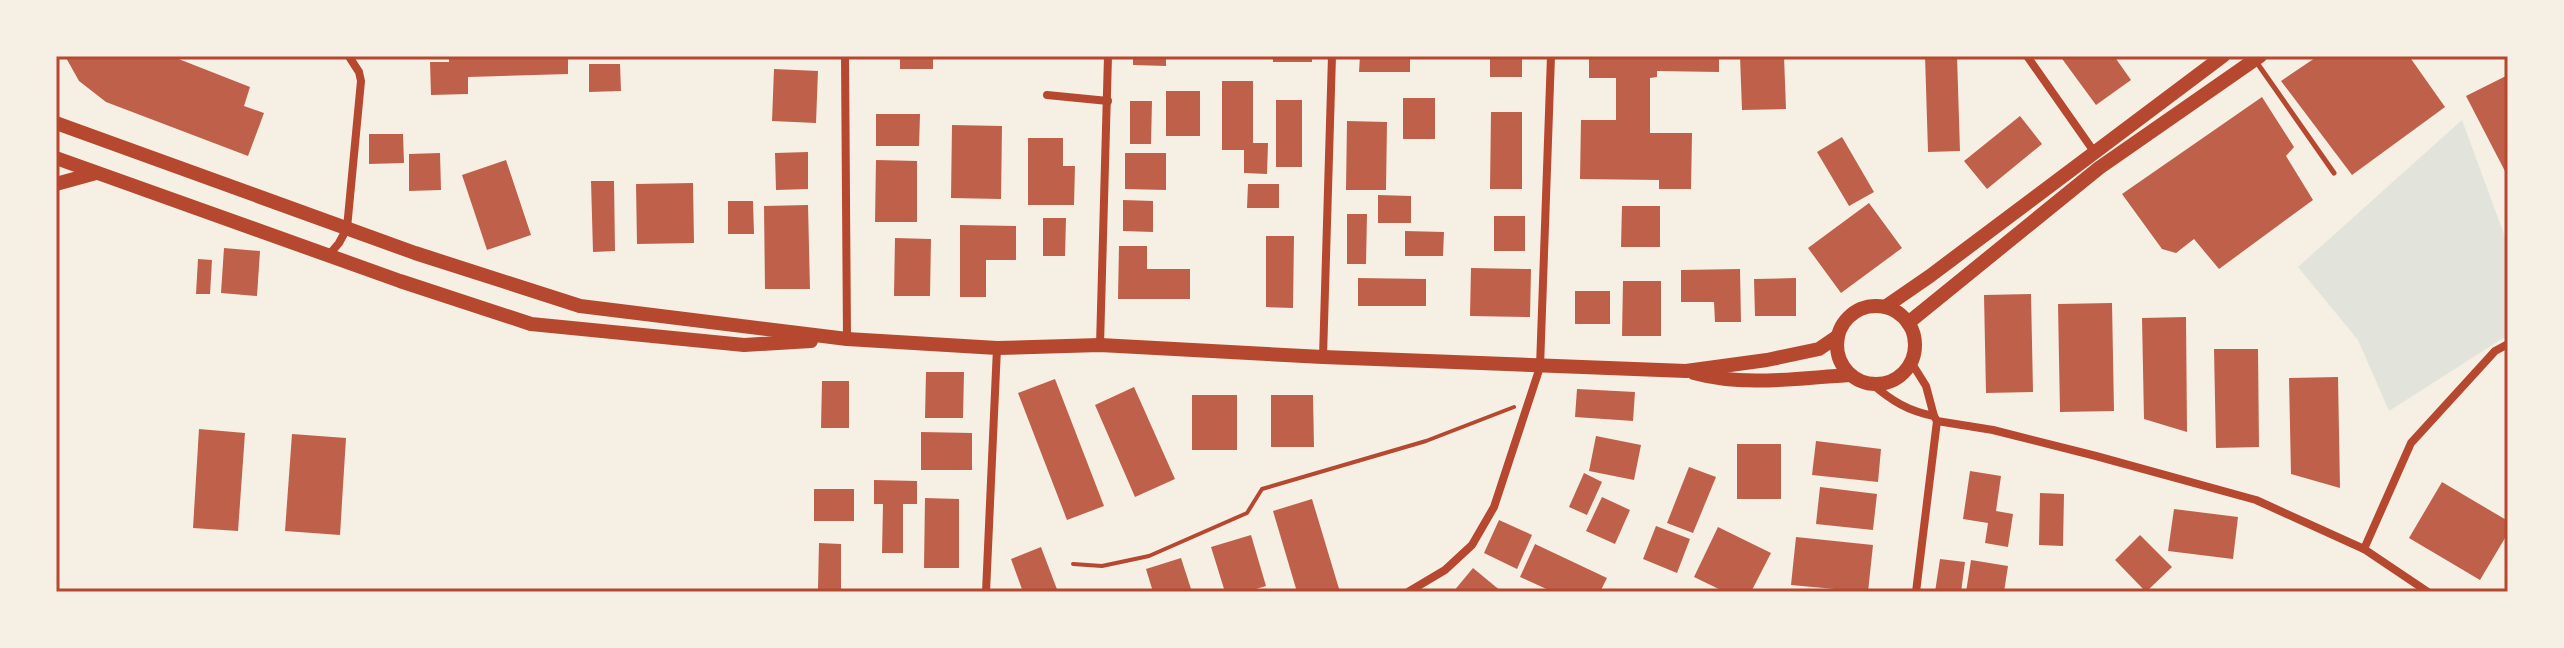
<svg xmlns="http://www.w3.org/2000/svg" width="2564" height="648" font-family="Merriweather,serif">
	<rect width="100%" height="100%" fill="#f6efe4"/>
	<polygon fill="#e2e4dc" points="2462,120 2508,245 2508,335 2389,411 2358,340 2298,267"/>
	<g fill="#bf614a">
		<polygon points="65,56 171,56 250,87 244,106 264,113 248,156 106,102 79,81"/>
		<polygon points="449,56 568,56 568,74 468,77 468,94 431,95 430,62 449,62"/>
		<rect x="900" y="56" width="33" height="13"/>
		<polygon points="1133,56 1166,56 1166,66 1133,65"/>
		<rect x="1273" y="56" width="39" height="6"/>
		<polygon points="1360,56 1410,56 1410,72 1359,72"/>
		<rect x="1490" y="56" width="32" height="21"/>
		<polygon points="1589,56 1719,56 1719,72 1657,71 1657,77 1650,78 1650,133 1692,133 1691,189 1659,189 1659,180 1580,179 1581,120 1616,120 1616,78 1589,78"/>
		<polygon points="1740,56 1784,56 1786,109 1742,110"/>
		<polygon points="1925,56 1957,56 1960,151 1928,152"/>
		<polygon points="2060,56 2114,56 2131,80 2096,105"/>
		<polygon points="2318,56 2409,56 2445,107 2352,175 2281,81"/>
		<polygon points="589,64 620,64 621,91 589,92"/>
		<polygon points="774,69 818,71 816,123 772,121"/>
		<polygon points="2508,75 2508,177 2466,96"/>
		<polygon points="1222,81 1253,81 1253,143 1268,143 1267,174 1244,173 1244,150 1222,150"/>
		<rect x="1166" y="91" width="34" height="45"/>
		<polygon points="2262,97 2294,147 2286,156 2313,200 2219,269 2194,239 2176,253 2162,249 2122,194"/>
		<rect x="1403" y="98" width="32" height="41"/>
		<rect x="1276" y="100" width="26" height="67"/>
		<polygon points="1130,101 1152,101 1151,144 1130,144"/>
		<polygon points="1491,112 1522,112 1522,189 1490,189"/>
		<polygon points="876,114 920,114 919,146 876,146"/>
		<polygon points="2020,116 2042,144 1987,189 1964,161"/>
		<polygon points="1347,121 1387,122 1386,190 1346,190"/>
		<polygon points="952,125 1002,126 1001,199 951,198"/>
		<polygon points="369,134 403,134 404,163 369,164"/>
		<polygon points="1842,137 1874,192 1849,206 1817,152"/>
		<polygon points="1028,138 1063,138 1063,166 1075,166 1074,205 1028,205"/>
		<polygon points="808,152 808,189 776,190 775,153"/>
		<polygon points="440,153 441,190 409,191 409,154"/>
		<polygon points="1125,153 1166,153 1166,190 1125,189"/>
		<polygon points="506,160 531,235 487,250 462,175"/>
		<polygon points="876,160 917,161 917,222 875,222"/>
		<polygon points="591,181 614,181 615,251 593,252"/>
		<polygon points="693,183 694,243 637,244 636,184"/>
		<polygon points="1248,184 1279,184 1279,208 1247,208"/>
		<polygon points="1378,195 1411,196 1411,223 1378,223"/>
		<polygon points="1123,200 1153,201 1153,232 1123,231"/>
		<polygon points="728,201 753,201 754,234 728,234"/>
		<polygon points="1869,203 1902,248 1841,293 1808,248"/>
		<polygon points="808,205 810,289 765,289 764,206"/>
		<polygon points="1622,206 1660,206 1660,247 1621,247"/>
		<polygon points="1347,214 1367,214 1366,264 1347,264"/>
		<rect x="1494" y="216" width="31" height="35"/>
		<polygon points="1043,218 1066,218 1065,256 1043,256"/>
		<polygon points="960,225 1016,226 1016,260 986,260 986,297 960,297"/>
		<polygon points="1405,231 1444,232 1443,256 1405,256"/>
		<polygon points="1266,236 1294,236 1293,308 1266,307"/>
		<polygon points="895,238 931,239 930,296 894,296"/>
		<polygon points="1119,246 1147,246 1147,269 1190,269 1190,299 1118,299"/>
		<polygon points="224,248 260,251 257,296 221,293"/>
		<polygon points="198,259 212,260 210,294 196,294"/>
		<polygon points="1471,268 1531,269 1530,317 1470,316"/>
		<polygon points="1740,269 1741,322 1715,322 1714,302 1681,302 1681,270"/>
		<polygon points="1358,278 1426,279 1426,306 1358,306"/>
		<polygon points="1796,278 1796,316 1755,316 1754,279"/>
		<polygon points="1623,281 1661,281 1661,336 1622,336"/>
		<rect x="1575" y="291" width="35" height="33"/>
		<polygon points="2031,294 2033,392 1986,393 1984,295"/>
		<polygon points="2112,303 2114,411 2060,412 2058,304"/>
		<polygon points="2186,317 2187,432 2144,419 2142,318"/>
		<polygon points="2214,349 2258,349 2259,447 2216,448"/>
		<polygon points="926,372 964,372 963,418 925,418"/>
		<polygon points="2338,377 2340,488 2291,474 2289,378"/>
		<polygon points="1055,379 1104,506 1067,520 1018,393"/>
		<polygon points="822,381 849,381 849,428 821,428"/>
		<polygon points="1134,387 1175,479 1135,497 1095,405"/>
		<polygon points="1577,389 1635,392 1633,421 1575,417"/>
		<rect x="1192" y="395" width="45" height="55"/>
		<polygon points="1271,395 1313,395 1314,447 1271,447"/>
		<polygon points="199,429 245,433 238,531 193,528"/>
		<polygon points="921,432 972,433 972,470 921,470"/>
		<polygon points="292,434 346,438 340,535 285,531"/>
		<polygon points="1596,436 1641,445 1634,480 1589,471"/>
		<polygon points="1816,441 1881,449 1878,482 1812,475"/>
		<rect x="1737" y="444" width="44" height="55"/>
		<polygon points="1689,467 1716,477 1693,533 1667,523"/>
		<polygon points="1970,471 2001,476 1996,511 2013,514 2008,547 1985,543 1988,523 1963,519"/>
		<polygon points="1584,473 1602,482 1587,515 1569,507"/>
		<polygon points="874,480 917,481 917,504 903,504 903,553 882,553 883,504 874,504"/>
		<polygon points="2442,482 2508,521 2508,533 2480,580 2409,538"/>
		<polygon points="1820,487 1877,494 1873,530 1816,524"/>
		<rect x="814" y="489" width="40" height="32"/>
		<polygon points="2040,493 2064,494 2063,546 2039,545"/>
		<polygon points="1602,497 1630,510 1615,544 1586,531"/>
		<polygon points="925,498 959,499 959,568 924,568"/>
		<polygon points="1312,499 1340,592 1297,592 1273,511"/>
		<polygon points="2174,509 2238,517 2233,559 2168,551"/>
		<polygon points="1499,520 1532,535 1517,569 1484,553"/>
		<polygon points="1656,526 1690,539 1677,573 1643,559"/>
		<polygon points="1718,527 1771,553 1751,592 1725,592 1694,577"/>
		<polygon points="1251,535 1266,586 1246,592 1225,592 1211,547"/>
		<polygon points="2140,535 2172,567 2146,592 2115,560"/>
		<polygon points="1796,537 1873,545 1868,592 1791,585"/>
		<polygon points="819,543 841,544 841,590 818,589"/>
		<polygon points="1535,544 1607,578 1600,592 1553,592 1520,577"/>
		<polygon points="1041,547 1058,592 1023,592 1011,559"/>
		<polygon points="1181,558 1192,592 1153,592 1146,569"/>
		<polygon points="1940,559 1965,562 1961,592 1935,592"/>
		<polygon points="1971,560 2008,566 2004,592 1966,592"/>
		<polygon points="1473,568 1502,592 1453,592"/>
	</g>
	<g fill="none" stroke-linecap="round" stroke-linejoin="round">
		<polyline stroke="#b5482f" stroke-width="4" points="1073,564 1102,566 1149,556 1247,513 1262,489 1426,441 1514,407"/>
		<polyline stroke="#b5482f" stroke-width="5" points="2255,60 2334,173"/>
		<g stroke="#b5482f" stroke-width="8">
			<polyline points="845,56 847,339"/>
			<polyline points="2027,56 2095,153"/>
			<polyline points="1047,95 1108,101"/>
			<polyline points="328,256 339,243 347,228 361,81 359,72 350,58"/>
			<polyline points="1100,345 1108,56"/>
			<polyline points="1323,357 1332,56"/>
			<polyline points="1911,362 1926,386 1934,416"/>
			<path d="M1872,384C1892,401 1908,411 1934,416L1937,421L1993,430L2096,456L2256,500L2364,549L2428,592"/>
			<polyline points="2364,549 2411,443 2495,351 2508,344"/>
			<polyline points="986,592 997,348"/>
			<polyline points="1408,592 1445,570 1472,545 1494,507 1540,367 1551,56"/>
			<polyline points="1916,592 1937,421"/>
		</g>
		<g stroke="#b5482f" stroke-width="14">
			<polyline points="56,123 415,253 580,306 847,339 997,348 1100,345 1323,357 1686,371 1767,360 1819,349 1838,336"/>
			<polyline points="56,158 400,281 531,324 744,345 811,341"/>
			<polyline points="56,184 96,173"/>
			<circle cx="1876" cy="345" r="39"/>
			<polyline points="1885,307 1930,276 2223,56"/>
			<polyline points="1908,323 2099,168 2260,56"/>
			<path d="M1694,373C1745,387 1798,378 1850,375"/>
		</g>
	</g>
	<rect width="2564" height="648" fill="none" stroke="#f6efe4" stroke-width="116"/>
	<rect x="58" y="58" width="2448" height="532" fill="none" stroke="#b5482f" stroke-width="3"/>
</svg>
